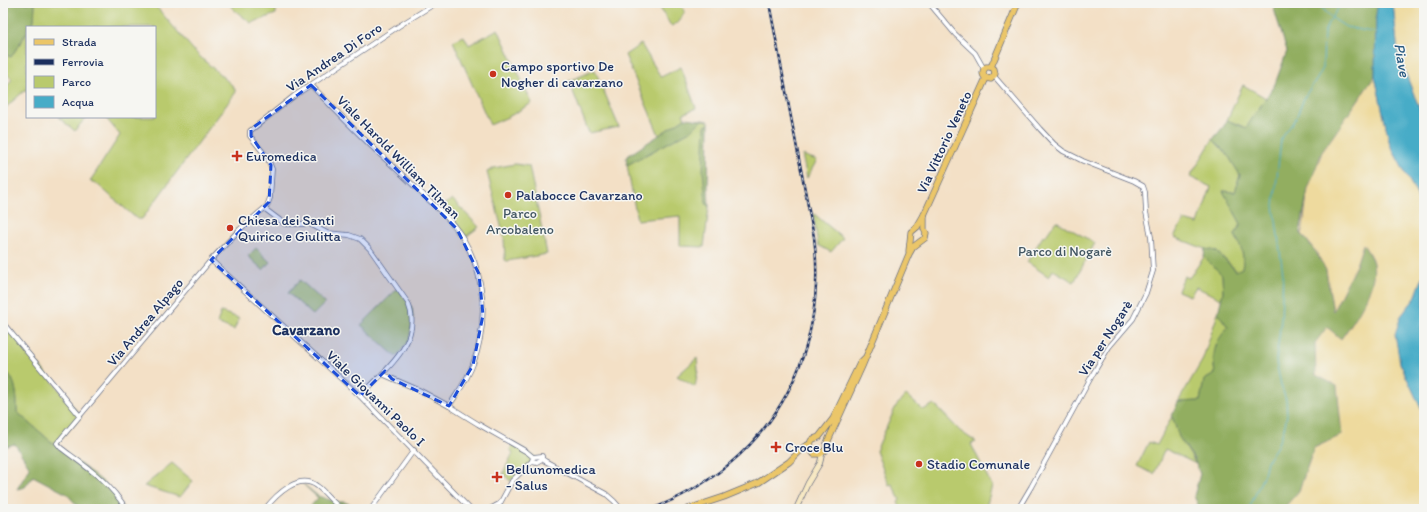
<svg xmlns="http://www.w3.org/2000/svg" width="1427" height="512" font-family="Itim,sans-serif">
	<rect width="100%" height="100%" fill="#f6f6f2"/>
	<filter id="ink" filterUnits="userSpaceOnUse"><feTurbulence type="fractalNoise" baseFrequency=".025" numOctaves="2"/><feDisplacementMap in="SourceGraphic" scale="8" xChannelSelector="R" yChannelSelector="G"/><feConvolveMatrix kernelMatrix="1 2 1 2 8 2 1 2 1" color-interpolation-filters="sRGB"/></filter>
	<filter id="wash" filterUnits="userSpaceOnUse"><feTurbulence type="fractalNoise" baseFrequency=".012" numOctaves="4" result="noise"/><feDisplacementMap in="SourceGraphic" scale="16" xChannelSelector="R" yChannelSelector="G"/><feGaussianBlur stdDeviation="0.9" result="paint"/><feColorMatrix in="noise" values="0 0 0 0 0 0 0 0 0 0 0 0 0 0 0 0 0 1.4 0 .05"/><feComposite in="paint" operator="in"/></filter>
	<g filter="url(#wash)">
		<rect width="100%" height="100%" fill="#f3e0c6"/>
		<g fill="#b9ca6d" stroke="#6a7c66">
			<polygon points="35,3 153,3 197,54 233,86 236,92 142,219 137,219 97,184 90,181 120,135 105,117 155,117 155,27 30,27 34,20"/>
			<polygon points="229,3 276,3 276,14 251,23 233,9"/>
			<polygon points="657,3 679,3 685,11 679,22 671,26"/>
			<polygon points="498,29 532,103 510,116 490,125 453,41 464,36 469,45"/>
			<polygon points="27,32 27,91 25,90 3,110 3,92 12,79 3,71 3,54 11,57"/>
			<polygon points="641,44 661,77 681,67 696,108 683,114 685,118 659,135 625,55"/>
			<polygon points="595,70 619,127 589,133 569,81"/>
			<polygon points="1243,85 1266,98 1246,128 1227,120"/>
			<polygon points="58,117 86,117 75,131"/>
			<polygon points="702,120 709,121 709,124 705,126 706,203 709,207 704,247 680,246 680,216 637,220 627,165 692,130"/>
			<path d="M1213,139L1229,157L1240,175L1235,192L1223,191L1241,224L1235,235C1241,247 1245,255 1242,268L1237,271L1216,251L1205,249L1174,237L1184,220L1198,224L1211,187L1190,177Z"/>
			<polygon points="802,155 817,160 807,178"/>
			<polygon points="515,164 529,166 547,254 507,261 505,260 504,237 487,172 494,168"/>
			<polygon points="452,199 479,227 464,238 440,209"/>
			<polygon points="813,213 843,238 831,252 818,245"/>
			<polygon points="1056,221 1095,243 1074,282 1053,270 1049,277 1027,262 1043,236 1045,237"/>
			<polygon points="256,248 270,262 263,270 248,256"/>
			<polygon points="1204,257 1222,274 1223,292 1221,299 1196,287 1190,296 1178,291 1184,276 1189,278"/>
			<polygon points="300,280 325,303 313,315 288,293"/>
			<polygon points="398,288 412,308 413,318 409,341 396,357 361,325"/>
			<polygon points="221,312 239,318 234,330 217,323"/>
			<polygon points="1218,313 1228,327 1213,359 1215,374 1204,380 1200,401 1178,402 1202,361"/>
			<path d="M3,321L81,416L55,445L17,412C17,397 17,378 3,369Z"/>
			<polygon points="697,358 698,370 695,387 677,376"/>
			<polygon points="906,395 923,410 934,404 960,431 976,442 971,444 992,486 987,504 983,508 984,509 902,509 898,502 900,500 892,484 889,485 876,451 896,406"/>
			<polygon points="1172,416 1179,437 1196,464 1165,449 1154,474 1137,466 1149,442 1157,445"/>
			<polygon points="514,443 538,459 510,481 503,473 513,453 510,449"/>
			<polygon points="172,463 193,481 180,497 144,486"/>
		</g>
		<g fill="#92ae60" stroke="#566e5f">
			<polygon points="3,3 35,3 34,20 30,27 27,27 27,32 11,57 3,54"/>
			<path d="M1274,3H1378L1376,15L1375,76L1354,106L1308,189L1300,232L1316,252L1326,270L1333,311L1356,265L1363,243C1366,249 1371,257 1373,263C1379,287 1354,321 1341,339L1327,327L1337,385L1343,435L1314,448L1299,491L1283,509H1197L1199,507L1194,496L1200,474L1194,459L1179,437L1172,416L1178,402L1200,401L1204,380L1215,374C1212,352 1214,344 1228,327L1218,313L1223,292L1222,275L1204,257L1205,249L1216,251L1236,271L1242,268C1245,255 1241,247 1235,235L1241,224L1223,191L1235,192L1240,175L1229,157L1213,139L1224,126L1227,120L1246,128L1275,84L1287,51L1274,9Z"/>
			<polygon points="685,118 702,120 692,130 627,165 626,157"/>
			<polygon points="709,124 708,187 709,207 706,203 703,171 705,126"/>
			<path d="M3,369C17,378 17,397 17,412L55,445L101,480L113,492L124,509H80L67,494L33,476L25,487L17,489L30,468L15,444L3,447Z"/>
			<polygon points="303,484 318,496 336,502 344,502 363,509 308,509 318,498"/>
		</g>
		<g fill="#eeda9e" stroke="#84847e">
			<polygon points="1393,3 1424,3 1424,120 1398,54"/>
			<path d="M1375,76L1390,145L1416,193L1424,219V274L1415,298L1401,316L1400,363L1424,415V509H1283L1299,491L1314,448L1342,435L1337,386L1316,375L1315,343L1327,327L1341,339C1354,321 1378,287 1373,263C1372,257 1366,249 1363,244L1356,265L1333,311L1326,270L1316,252L1302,234L1308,189L1322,152Z"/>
		</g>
		<g fill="#47acc7" stroke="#316e92">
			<polygon points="1378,3 1393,3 1398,54 1424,120 1424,219 1416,193 1390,145 1375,76 1376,15"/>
			<polygon points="1424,274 1424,319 1421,330 1424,335 1424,415 1400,363 1395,334 1401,316 1415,298"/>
		</g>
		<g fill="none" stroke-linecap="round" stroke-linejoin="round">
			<g stroke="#47acc7" stroke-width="1">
				<polyline points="1317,3 1332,18 1346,27 1377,33"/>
				<polyline points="1249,509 1264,474 1267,461 1277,446 1284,429 1287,415 1286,400 1281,385 1276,361 1281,320 1283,274 1274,206 1281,139 1296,118 1305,96 1317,79 1323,68 1324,33 1328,23 1342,3"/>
			</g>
		</g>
	</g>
	<g filter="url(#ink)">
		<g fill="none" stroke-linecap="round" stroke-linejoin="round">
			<defs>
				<g id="tertiary">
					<polyline points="929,3 955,34 975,53 984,69"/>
					<polyline points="994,76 1040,129 1054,144 1063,151 1083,161 1134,181 1143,186 1145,192 1146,212 1151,237 1153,271 1146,293 1133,319 1109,347 1094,372 1031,487 1018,509"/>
					<path d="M311,85C335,110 359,135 384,158C400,172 415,187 431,202C443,213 456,226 464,240C486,277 488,324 473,364C468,379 458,392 449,406"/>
					<path d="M265,209L285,224H310L327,233L349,235L360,239L370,249L408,303C424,341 385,371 360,396"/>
					<polyline points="211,260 360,396 470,509"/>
					<polyline points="3,323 80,416"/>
					<polyline points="382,374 419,390 449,406 478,424 527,452 533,457"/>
					<polyline points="533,457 542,456 542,459 545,461 606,494 614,501 621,509"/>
					<polyline points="532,461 537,462 542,459"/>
					<path d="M126,509C110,482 85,466 61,448L57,443L211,260L240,229L267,206L270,198L272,169L267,157L250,136V131L294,96L402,24L436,3"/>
					<path d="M265,509C276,495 299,472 317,486C327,493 332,504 343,509"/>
					<polyline points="371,509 414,450"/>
					<polyline points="490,509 499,504"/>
					<polyline points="497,509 512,481 532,461 533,457"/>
				</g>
				<polyline id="secondary" points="796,509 808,483 820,463 822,454"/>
				<g id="primary">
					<polyline points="991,67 1018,3"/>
					<polyline points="986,78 991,79 995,74 994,69 991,67"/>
					<path d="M986,78C982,75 982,71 986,67H991"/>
					<polyline points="909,251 911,232 917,227 924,215 986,78"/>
					<polyline points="865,358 860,363 833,419 819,437 813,439 811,441 810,448 814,454 820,454 826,450 827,443 863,364 909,254 913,247 925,238 926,233 924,229 924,215"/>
					<polyline points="688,509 724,497 758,483 789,462 804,447 810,444"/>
				</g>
			</defs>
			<use href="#tertiary" stroke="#676d82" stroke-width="5.5"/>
			<use href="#secondary" stroke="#676d82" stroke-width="6"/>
			<use href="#primary" stroke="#676d82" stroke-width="7"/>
			<use href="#tertiary" stroke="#fff" stroke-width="4"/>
			<use href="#secondary" stroke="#f7e8c3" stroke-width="4.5"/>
			<use href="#primary" stroke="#ebc669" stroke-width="5.5"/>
			<defs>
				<path id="rail" d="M651,509C768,465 829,359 814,237L769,3"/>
			</defs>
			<use href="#rail" stroke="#1b2f5e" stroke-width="2.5"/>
			<use href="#rail" stroke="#f6f6f2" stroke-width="1" stroke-dasharray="3" stroke-linecap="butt"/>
		</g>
	</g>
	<path fill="#1d4ed8" fill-opacity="0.2" stroke="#1d4ed8" stroke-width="3" stroke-dasharray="8 5" stroke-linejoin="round" d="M311,85L457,229L479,274L483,315L473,365L449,406L392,379L385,371L360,396L211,260L269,202L271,165L251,136V129Z"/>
	<g fill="#c8321e" stroke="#f6f6f2" stroke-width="1.5">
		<circle cx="493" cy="74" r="4"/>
		<path d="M235 150h4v4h4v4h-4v4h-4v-4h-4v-4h4z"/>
		<circle cx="508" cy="195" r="4"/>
		<circle cx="230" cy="228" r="4"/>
		<path d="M774 441h4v4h4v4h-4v4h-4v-4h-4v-4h4z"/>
		<circle cx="919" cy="464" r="4"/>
		<path d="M495 471h4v4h4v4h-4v4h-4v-4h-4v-4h4z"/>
	</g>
	<g text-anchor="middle" stroke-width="3" stroke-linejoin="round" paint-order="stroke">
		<g font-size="14" fill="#1b2f5e" stroke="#f6f6f2">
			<text transform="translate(334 57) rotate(-34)" y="5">Via Andrea Di Foro</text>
			<text transform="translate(944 142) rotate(-65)" y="5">Via Vittorio Veneto</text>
			<text transform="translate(399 157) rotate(45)" y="5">Viale Harold William Tilman</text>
			<text transform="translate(145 322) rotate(-50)" y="5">Via Andrea Alpago</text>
			<text transform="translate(1105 338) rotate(-57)" y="5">Via per Nogarè</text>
			<text transform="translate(376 398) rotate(44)" y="5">Viale Giovanni Paolo I</text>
		</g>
		<g font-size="14" fill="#1b2f5e" stroke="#f6f6f2" text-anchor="start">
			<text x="501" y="71">Campo sportivo De<tspan x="501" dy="16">Nogher di cavarzano</tspan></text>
			<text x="246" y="161">Euromedica</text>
			<text x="516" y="200">Palabocce Cavarzano</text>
			<text x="238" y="225">Chiesa dei Santi<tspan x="238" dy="16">Quirico e Giulitta</tspan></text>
			<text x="785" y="452">Croce Blu</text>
			<text x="927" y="469">Stadio Comunale</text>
			<text x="506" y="474">Bellunomedica<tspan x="506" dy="16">- Salus</tspan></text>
		</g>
		<g font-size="14" fill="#425662" stroke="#f6f6f2">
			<text x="520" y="218">Parco<tspan x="520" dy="16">Arcobaleno</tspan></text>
			<text x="1065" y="256">Parco di Nogarè</text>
		</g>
		<g font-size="15" font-style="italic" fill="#2a5b83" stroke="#f6f6f2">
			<text transform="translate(1402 60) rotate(80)" y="5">Piave</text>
		</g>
		<g font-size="15" font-weight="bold" fill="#1b2f5e" stroke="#f6f6f2">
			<text x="306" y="335">Cavarzano</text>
		</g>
	</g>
	<rect width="1427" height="512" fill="none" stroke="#f6f6f2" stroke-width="16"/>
	<rect x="26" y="26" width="130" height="92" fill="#f6f6f2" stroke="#9ea6b7"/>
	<rect x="34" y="39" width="20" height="6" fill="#ebc669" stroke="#9ea6b7"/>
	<text x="62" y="46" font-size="12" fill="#1b2f5e">Strada</text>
	<rect x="34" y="59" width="20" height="6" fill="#1b2f5e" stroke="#9ea6b7"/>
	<text x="62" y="66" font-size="12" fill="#1b2f5e">Ferrovia</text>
	<rect x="34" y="76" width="20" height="12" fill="#b9ca6d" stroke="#9ea6b7"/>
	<text x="62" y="86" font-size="12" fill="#1b2f5e">Parco</text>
	<rect x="34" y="96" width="20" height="12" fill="#47acc7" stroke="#9ea6b7"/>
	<text x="62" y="106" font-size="12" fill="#1b2f5e">Acqua</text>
</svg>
